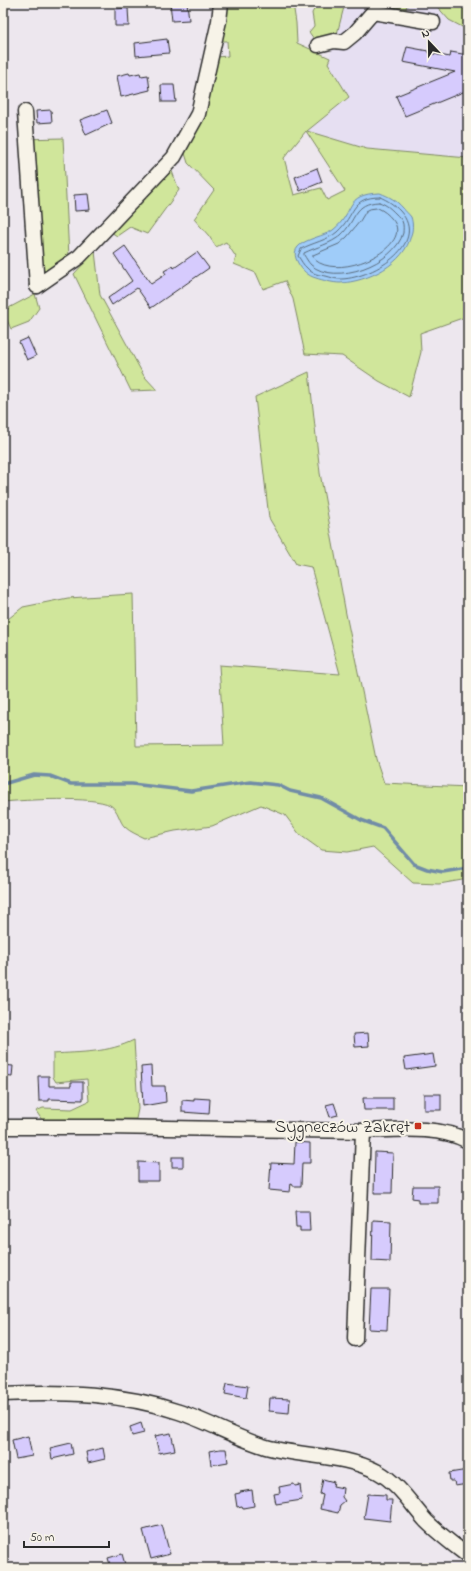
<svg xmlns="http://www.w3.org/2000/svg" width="471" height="1571" font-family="'Indie Flower',sans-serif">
	<rect width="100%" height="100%" fill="#ede7ee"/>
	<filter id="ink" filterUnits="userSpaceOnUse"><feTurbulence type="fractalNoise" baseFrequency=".025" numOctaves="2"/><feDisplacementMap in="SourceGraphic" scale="8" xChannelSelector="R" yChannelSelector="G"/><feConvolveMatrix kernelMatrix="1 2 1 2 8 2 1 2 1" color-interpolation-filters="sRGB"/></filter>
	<g filter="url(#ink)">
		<polygon fill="#e6dff2" points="345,3 468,4 468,158 367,149 306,131 349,97 328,63"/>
		<g fill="#d0e69b" stroke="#7e8863" fill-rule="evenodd">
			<path d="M224,3H293L296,23L297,43L330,58L328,63L349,97L307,131L367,149L468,158V316L420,333L421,352L409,397L379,381L342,356L305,354L293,299L285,281L263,289L256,273L234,264L236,257L226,242L216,247L209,236L194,219L214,190L188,163L184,150L216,57L228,56L227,41H221ZM306,131L345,191L327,200L321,188L294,195L284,158Z"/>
			<polygon points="318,3 345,3 336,38 314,39 309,32 314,26 312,13"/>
			<polygon points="386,3 408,3 405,11 384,9"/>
			<polygon points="434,3 468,3 468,30 449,20"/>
			<polygon points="63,138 69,257 34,282 22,139"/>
			<polygon points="170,166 179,190 147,234 130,227 117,236 111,232"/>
			<polygon points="95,251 100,295 144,376 157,390 131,391 74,274"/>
			<polygon points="35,294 39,308 29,322 11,329 3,311"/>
			<path d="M309,372L320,473L346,614L376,759L384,783L468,787V879L439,884L413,883L373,847L347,852L321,850L300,835L285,815L261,805L212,826L175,831L144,838C138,835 130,832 125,827C119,822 119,810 110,805C94,796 24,800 3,802V623L23,607L68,598L133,594L136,746L224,745L219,665L340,674L311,567L296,564L269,518L255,397Z"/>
			<path d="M134,1040L138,1109L136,1119L42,1120L36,1111L43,1108L72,1109L89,1101L87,1079L56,1082L53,1077V1054C81,1052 108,1053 134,1040Z"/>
		</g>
		<path fill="#9fccf9" stroke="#718ca7" d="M380,193C390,197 396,200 403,208C405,211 409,214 411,217C413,223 413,230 411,235C405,264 367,282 340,283C333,283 322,280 316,278C308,276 302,270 298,263C285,240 321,239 333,230C356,212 343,194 380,193Z"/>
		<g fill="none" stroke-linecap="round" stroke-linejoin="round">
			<g stroke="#596b7d" stroke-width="1">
				<path d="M380,197C389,201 393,204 400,211C431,245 369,280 339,279C335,279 330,277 326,276C319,275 312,274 307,268C303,265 301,260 298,256L301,249C312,243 328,240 337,232C356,215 350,197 380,197Z"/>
				<path d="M379,202C387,205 390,208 396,214C398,216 401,219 402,221C404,225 403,230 403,233C395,264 335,286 311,265C308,262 306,258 304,255V253C316,247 331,244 341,235C357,220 353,203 379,202Z"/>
				<path d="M378,208C384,211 388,214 392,219C417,246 337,284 313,258V255L339,244L347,237L360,221L366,211L370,209Z"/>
			</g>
			<polyline stroke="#718ca7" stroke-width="3.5" points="3,784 34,775 50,776 71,784 132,784 191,791 250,782 278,785 290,791 321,798 361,820 383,828 414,864 427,869 443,872 468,868"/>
		</g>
		<g fill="#d6cbfd" stroke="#2b2b2b">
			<polygon points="170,3 187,3 189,20 172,21"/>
			<polygon points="128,8 129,26 115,26 115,9"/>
			<polygon points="167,39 169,53 136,56 135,43"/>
			<polygon points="407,47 428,51 428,53 450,57 451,52 468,55 468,90 405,116 396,96 455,72 403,62"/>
			<polygon points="129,73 130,75 140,73 141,76 148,75 150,90 121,97 117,76"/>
			<polygon points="161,85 174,85 176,102 162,102"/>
			<polygon points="51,110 52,122 37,123 36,111"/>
			<polygon points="107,110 112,123 86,135 80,120"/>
			<polygon points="317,168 322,182 300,191 295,177"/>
			<polygon points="88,194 90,210 75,211 74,195"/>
			<polygon points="125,246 151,284 166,274 164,271 173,266 174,268 197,252 209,268 151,308 137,288 112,305 108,298 132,281 114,254"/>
			<polygon points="28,338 36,356 27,360 19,342"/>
			<polygon points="368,1033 369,1046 355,1047 354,1034"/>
			<polygon points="433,1054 435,1066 406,1070 404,1058"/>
			<polygon points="3,1065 13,1066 12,1077 3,1076"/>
			<polygon points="151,1066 152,1086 165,1086 166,1102 143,1106 141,1067"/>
			<polygon points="38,1076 49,1076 49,1086 71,1086 71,1082 83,1082 83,1100 49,1099 49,1101 39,1101"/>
			<rect x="424" y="1094" width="17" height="16"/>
			<polygon points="194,1098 210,1099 209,1114 182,1112 182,1100 194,1101"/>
			<polygon points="363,1098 393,1098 393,1110 364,1110"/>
			<polygon points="334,1103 338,1115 330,1117 326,1105"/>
			<polygon points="295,1142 310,1143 310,1163 302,1163 301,1186 293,1186 293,1184 291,1183 290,1192 269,1190 271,1163 294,1164"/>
			<polygon points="375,1152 393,1153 392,1193 374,1193"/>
			<rect x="172" y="1157" width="11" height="10"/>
			<polygon points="138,1162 159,1163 159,1181 138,1181"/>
			<polygon points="413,1186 438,1186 438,1203 418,1203 418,1199 412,1198"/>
			<polygon points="295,1211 309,1211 310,1231 300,1231 300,1227 296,1227"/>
			<polygon points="373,1220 391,1221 390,1262 372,1261"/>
			<polygon points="371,1289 389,1289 387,1330 369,1329"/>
			<polygon points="227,1383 248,1386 246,1398 225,1394"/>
			<polygon points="270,1398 290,1399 289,1413 269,1411"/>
			<polygon points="141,1423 144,1433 132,1436 130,1427"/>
			<polygon points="171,1433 175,1450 159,1453 155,1436"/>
			<polygon points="28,1436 32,1456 16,1459 12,1440"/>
			<polygon points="71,1443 73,1454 52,1459 50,1448"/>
			<polygon points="103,1448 105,1459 88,1463 86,1452"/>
			<polygon points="220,1449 226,1449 228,1462 211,1465 209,1451"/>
			<polygon points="468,1470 468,1484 455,1486 454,1481 450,1481 449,1473"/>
			<polygon points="323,1479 334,1482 333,1486 343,1488 342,1497 345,1501 340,1505 338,1513 320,1509 323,1495 320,1494"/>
			<polygon points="294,1484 295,1486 300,1485 302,1500 276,1504 274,1494 280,1493 279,1487"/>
			<polygon points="252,1490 254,1506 243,1508 242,1506 237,1507 235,1494 240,1493 240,1492"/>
			<polygon points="368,1494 386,1495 386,1500 392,1500 390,1521 364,1518"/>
			<polygon points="162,1525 170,1554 151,1559 143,1530"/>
			<polygon points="122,1554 126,1568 111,1568 108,1558"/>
		</g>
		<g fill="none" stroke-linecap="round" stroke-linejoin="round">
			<defs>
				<g id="minor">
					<polyline points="318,45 334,41 344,42 355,33 373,12 433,22"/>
					<polyline points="25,112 37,286"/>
					<polyline points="37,286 79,257 174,157 198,114 219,21 221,3"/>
					<path d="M3,1127H105L363,1131C396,1130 438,1125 468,1141"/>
					<polyline points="355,1339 363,1131"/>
					<path d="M3,1394C62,1391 123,1393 179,1412C209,1422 236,1438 266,1447C302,1457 344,1454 378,1472C398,1483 411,1504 426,1521C439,1534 454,1545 468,1556"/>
				</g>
			</defs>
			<use href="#minor" stroke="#2b2b2b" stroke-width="17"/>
			<use href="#minor" stroke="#f7f3e8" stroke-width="14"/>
		</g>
	</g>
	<rect fill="#c8321e" stroke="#f7f3e8" stroke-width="1.5" x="414" y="1122" width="8" height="8" rx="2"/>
	<g text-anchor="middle" stroke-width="4" stroke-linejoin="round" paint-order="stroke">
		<g font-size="18" fill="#2b2b2b" stroke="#f7f3e8" text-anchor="end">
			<text x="410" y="1132">Sygneczów Zakręt</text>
		</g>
	</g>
	<rect width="471" height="1571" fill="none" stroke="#f7f3e8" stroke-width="16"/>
	<rect x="8" y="8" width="455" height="1555" fill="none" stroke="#2b2b2b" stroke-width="1.5" filter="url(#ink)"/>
	<g transform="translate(429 42) rotate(338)" stroke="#f7f3e8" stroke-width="3" paint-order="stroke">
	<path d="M0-3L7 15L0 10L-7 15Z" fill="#2b2b2b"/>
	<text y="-6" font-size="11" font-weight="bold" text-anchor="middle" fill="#2b2b2b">N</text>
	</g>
	<path d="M24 1541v6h85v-6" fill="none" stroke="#2b2b2b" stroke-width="2"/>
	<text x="30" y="1541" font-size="12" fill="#2b2b2b" stroke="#f7f3e8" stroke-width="3" paint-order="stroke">50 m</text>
</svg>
